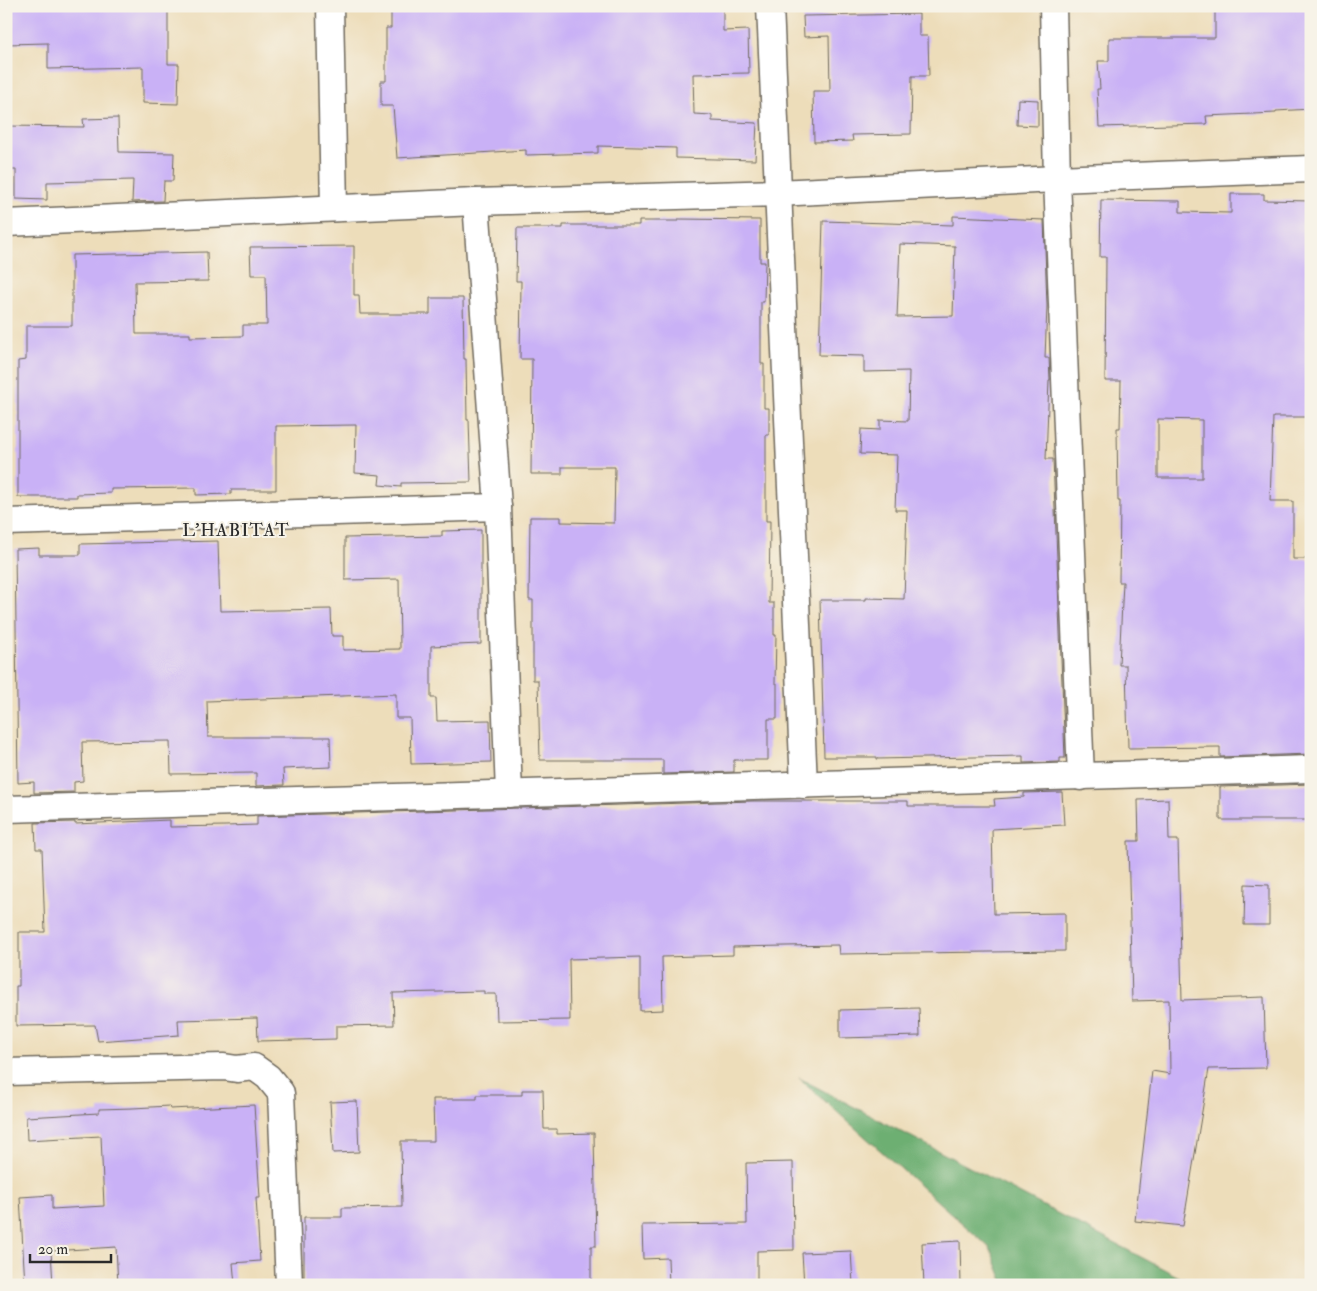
<svg xmlns="http://www.w3.org/2000/svg" width="1317" height="1291" font-family="'IM FELL Double Pica',serif">
	<rect width="100%" height="100%" fill="#f7f3e8"/>
	<filter id="ink" filterUnits="userSpaceOnUse"><feTurbulence type="fractalNoise" baseFrequency=".02" numOctaves="2"/><feDisplacementMap in="SourceGraphic" scale="10" xChannelSelector="R" yChannelSelector="G"/><feConvolveMatrix kernelMatrix="1 2 1 2 8 2 1 2 1" color-interpolation-filters="sRGB"/></filter>
	<filter id="wash" filterUnits="userSpaceOnUse"><feTurbulence type="fractalNoise" baseFrequency=".0096" numOctaves="4" result="noise"/><feDisplacementMap in="SourceGraphic" scale="20" xChannelSelector="R" yChannelSelector="G"/><feGaussianBlur stdDeviation="1.12" result="paint"/><feColorMatrix in="noise" values="0 0 0 0 0 0 0 0 0 0 0 0 0 0 0 0 0 1.4 0 .05"/><feComposite in="paint" operator="in"/></filter>
	<g filter="url(#wash)">
		<rect width="100%" height="100%" fill="#edddba"/>
		<polygon fill="#6daf72" stroke="#4c6d4e" points="799,1078 1181,1278 1235,1285 1005,1285 990,1248"/>
		<g id="blocks">
			<g fill="#c9b1f6" fill-rule="evenodd">
				<polygon points="6,6 168,6 168,64 179,64 178,104 143,103 143,67 48,69 48,43 6,44"/>
				<polygon points="391,6 723,6 723,31 748,30 749,73 693,74 694,114 712,115 712,121 757,123 755,160 676,158 676,148 598,146 598,153 526,155 526,150 397,158 393,106 381,106 381,81 386,81 386,28 391,28"/>
				<polygon points="1215,6 1311,6 1311,109 1276,111 1276,113 1206,116 1207,124 1099,127 1097,89 1100,89 1098,61 1109,61 1109,38 1215,38"/>
				<polygon points="919,14 919,36 928,36 929,76 912,76 911,134 852,135 853,141 814,142 813,91 830,91 829,36 804,37 803,16"/>
				<polygon points="1018,99 1038,100 1038,126 1017,125"/>
				<polygon points="118,118 119,152 174,153 173,181 164,181 163,201 132,202 133,180 47,182 47,200 16,199 16,170 6,170 6,126 84,127 83,119"/>
				<path d="M1231,194H1264V200L1311,201L1307,340H1311L1310,417H1273L1270,501H1293V559H1311V754L1220,757V747L1128,748L1126,665H1119L1123,582H1119L1120,501H1118L1117,428H1120L1121,381H1105L1106,257H1100L1101,200L1180,201V212L1231,213ZM1158,419L1202,420V478H1158Z"/>
				<path d="M953,216L1044,220L1047,306L1045,358H1049L1050,380H1049L1046,459H1053L1065,758H1060V762L1023,763V756L877,759V757H824L820,600H866V598L904,599L907,510H895L897,455L860,454L861,429L880,430V420L908,421L909,371L864,372V356L819,355L823,221L953,225ZM900,244L955,246L953,316L897,317Z"/>
				<polygon points="679,219 760,220 760,262 765,262 764,302 761,302 761,364 764,364 764,408 769,408 769,435 766,435 766,521 770,521 769,603 774,603 774,635 776,635 775,683 777,683 777,719 768,719 768,760 734,760 734,772 663,774 663,760 540,760 538,680 533,680 533,600 529,600 530,517 561,517 561,522 614,523 615,467 562,467 562,474 531,474 532,359 520,359 521,281 516,281 517,228 563,228 563,225 639,225 639,221 679,221"/>
				<polygon points="354,246 354,295 359,295 360,314 430,314 430,298 463,298 464,359 466,359 467,420 469,420 471,482 401,483 401,487 379,485 380,475 355,473 356,425 276,426 276,490 231,490 231,494 196,495 196,488 111,489 111,493 77,494 77,497 18,497 18,361 26,360 26,326 72,326 72,255 207,252 208,281 135,282 136,334 190,334 190,337 243,336 243,325 267,325 266,275 251,275 250,247"/>
				<polygon points="481,530 481,644 431,646 431,698 436,698 437,721 490,720 491,762 411,764 410,718 396,718 396,694 207,701 208,737 330,737 331,767 283,769 284,785 256,786 256,773 171,774 170,741 82,742 83,781 74,782 74,792 34,793 34,782 18,783 15,549 39,548 39,555 80,555 80,544 218,541 220,611 331,609 332,636 343,636 343,650 400,649 399,579 345,580 345,538 442,536 442,531"/>
				<polygon points="1311,784 1311,820 1220,820 1220,787"/>
				<polygon points="1062,792 1064,825 992,829 994,914 1065,913 1065,951 839,954 838,945 733,947 733,955 662,957 663,1010 640,1011 640,957 569,959 570,1020 497,1021 496,994 484,994 484,991 393,993 394,1025 336,1026 336,1039 258,1041 257,1018 178,1020 179,1035 98,1041 95,1025 16,1026 16,986 19,986 19,932 45,932 42,849 36,849 35,823 75,822 75,824 170,820 170,827 225,826 257,825 257,816 753,801 908,801 908,806 995,806 994,799 1024,797 1024,793"/>
				<polygon points="1168,799 1169,840 1178,840 1182,1000 1264,997 1266,1068 1209,1069 1183,1226 1135,1221 1152,1071 1170,1074 1169,1000 1132,1001 1128,841 1139,841 1138,800"/>
				<polygon points="1245,884 1269,885 1269,925 1244,925"/>
				<polygon points="919,1008 920,1036 840,1038 840,1010"/>
				<polygon points="522,1090 543,1090 544,1129 557,1129 557,1134 594,1133 596,1246 591,1246 591,1285 304,1285 304,1217 342,1217 342,1208 402,1207 401,1141 434,1141 433,1099 477,1099 477,1095 522,1095"/>
				<polygon points="357,1101 359,1152 333,1153 330,1102"/>
				<polygon points="254,1105 260,1198 256,1198 260,1261 233,1263 235,1285 118,1285 116,1247 51,1251 53,1285 25,1285 20,1197 52,1195 52,1209 104,1206 101,1136 27,1140 26,1117 99,1113 99,1109 133,1108 169,1106 170,1109"/>
				<polygon points="793,1162 794,1250 757,1251 757,1285 669,1285 668,1258 643,1259 642,1225 747,1224 746,1163"/>
				<polygon points="960,1241 961,1285 924,1285 922,1243"/>
				<polygon points="851,1251 853,1285 804,1285 802,1253"/>
			</g>
		</g>
	</g>
	<g filter="url(#ink)">
		<use href="#blocks" fill-opacity="0" stroke="#6f695d" stroke-width="1"/>
		<g fill="none" stroke-linecap="round" stroke-linejoin="round">
			<defs>
				<g id="street">
					<polyline points="330,6 334,208"/>
					<polyline points="770,6 804,785"/>
					<polyline points="1053,6 1057,179 1081,777"/>
					<polyline points="476,202 498,507 509,794"/>
					<polyline points="6,223 476,202 777,193 1057,179 1311,169"/>
					<polyline points="6,522 498,507"/>
					<polyline points="6,809 1311,769"/>
					<polyline points="6,1072 224,1067 237,1069 254,1067 268,1077 281,1093 289,1285"/>
				</g>
			</defs>
			<use href="#street" stroke="#6f695d" stroke-width="29"/>
			<use href="#street" stroke="#fff" stroke-width="26"/>
		</g>
	</g>
	<g text-anchor="middle" stroke-width="4" stroke-linejoin="round" paint-order="stroke">
		<g font-size="18" letter-spacing="1" fill="#2b2b2b" stroke="#f7f3e8">
			<text x="236" y="536">L’HABITAT</text>
		</g>
	</g>
	<rect width="1317" height="1291" fill="none" stroke="#f7f3e8" stroke-width="25"/>
	<path d="M30 1254v8h81v-8" fill="none" stroke="#2b2b2b" stroke-width="2.5"/>
	<text x="38" y="1254" font-size="15" fill="#2b2b2b" stroke="#f7f3e8" stroke-width="4" paint-order="stroke">20 m</text>
</svg>
